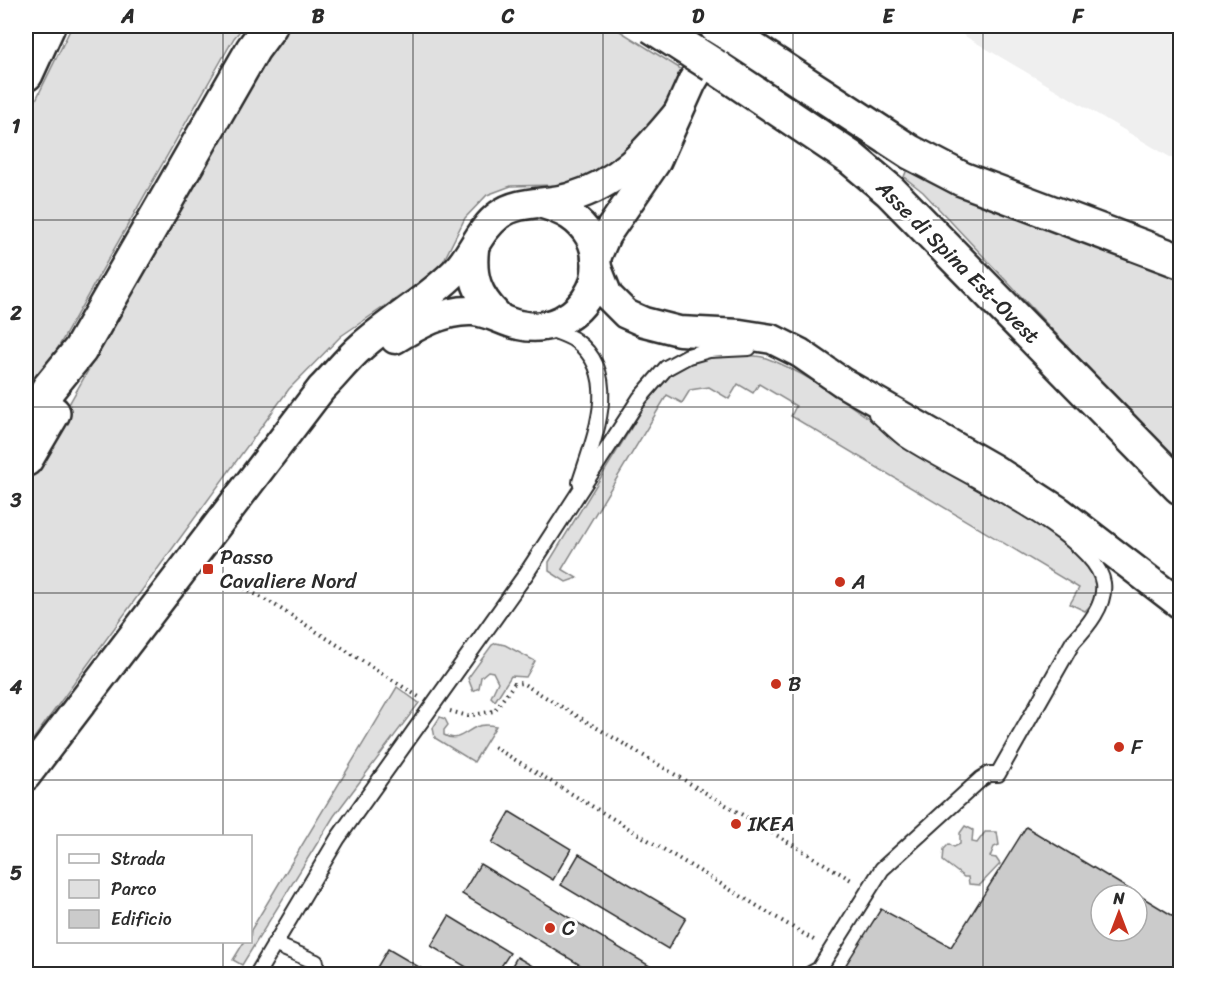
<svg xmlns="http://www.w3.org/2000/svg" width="1206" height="1000" font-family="Sriracha,sans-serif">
	<rect width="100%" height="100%" fill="#fff"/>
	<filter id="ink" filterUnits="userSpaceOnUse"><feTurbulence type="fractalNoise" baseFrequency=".0167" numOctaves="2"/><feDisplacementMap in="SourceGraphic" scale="12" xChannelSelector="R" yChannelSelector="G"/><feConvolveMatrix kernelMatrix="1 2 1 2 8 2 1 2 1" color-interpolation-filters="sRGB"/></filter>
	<g filter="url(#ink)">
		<polygon fill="#efefef" points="948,26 1180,26 1180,163"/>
		<g fill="#e0e0e0" stroke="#868686" stroke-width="1.5">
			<polygon points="72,26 244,26 234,38 26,404 26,120"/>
			<polygon points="290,26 612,26 684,71 646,136 618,159 589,177 555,185 511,186 487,195 465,218 443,262 425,279 341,336 289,389 26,749 26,476 38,459 265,57"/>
			<polygon points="907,169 951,192 1180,278 1180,466 923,192 904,177"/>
			<path d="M725,355C737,356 754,354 766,358C816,376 857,413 902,440C956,474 1057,519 1092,572C1098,581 1097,592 1094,602L1085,611L1070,604L1079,588L791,416L796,406L759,384L753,393L738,384L729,399L709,387L690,390L682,403L667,395L562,569L577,578L566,582L549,571V562L647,402L668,376L694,361Z"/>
			<polygon points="496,643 505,645 535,661 526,677 511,676 495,701 491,697 498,682 493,672 488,671 481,677 479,688 473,691 468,678 492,645"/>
			<polygon points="397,687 419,703 334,816 242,965 233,960 244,942 250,942 251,930"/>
			<path d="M440,717L445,719L448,725L444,730V735C457,743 465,732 476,727C482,724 490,725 496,726L474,762L435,738L433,728Z"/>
			<polygon points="965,826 973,830 972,842 977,843 985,832 997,832 999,845 994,847 990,857 996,858 1000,864 980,885 969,884 968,877 964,877 943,861 944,849 949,844 954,847 960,844 960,833"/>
		</g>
		<g fill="#cbcbcb" stroke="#2b2b2b" stroke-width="1.5" fill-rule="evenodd">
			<polygon points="510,812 571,849 553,880 492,843"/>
			<path d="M1026,827L1180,920V974H840L881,909L951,947ZM1101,895H1137V931H1101Z"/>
			<polygon points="579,854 686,918 668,949 561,885"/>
			<polygon points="480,864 663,974 595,974 462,894"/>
			<polygon points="449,916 510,953 496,974 478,974 431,946"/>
			<polygon points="388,949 431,974 373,974"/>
			<polygon points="517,957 546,974 507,974"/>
		</g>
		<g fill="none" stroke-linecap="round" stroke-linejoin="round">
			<defs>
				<g id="lane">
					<path d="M547,328C556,332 568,335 576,341C622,375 594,438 580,482"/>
					<polyline points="274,944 316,962"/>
					<polyline points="257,974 338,838 526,574 640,398 666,368 688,356 709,350 749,348"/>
					<path d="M810,974L819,969L882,869L981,779L989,774H998L1073,642C1087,627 1106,605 1103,583C1096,532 945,468 903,438C894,431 885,422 876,414"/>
				</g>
				<g id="street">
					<path d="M474,249C471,277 477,295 497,315"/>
					<polyline points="596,258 606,235 656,162 692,82 717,40"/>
					<polyline points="597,268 608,296 626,314 644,322 679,331 740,334 772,339 800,353 842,382 994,469 1059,511 1180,604"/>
					<path d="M395,339C418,325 444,310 472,311C491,312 503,322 519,325C549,332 578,317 591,290C599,274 598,252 590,237C579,218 563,210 543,204"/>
					<path d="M26,776L321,389C335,375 347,359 362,346C391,320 427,300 455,272C472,255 479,230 499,215C518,200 546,205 569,198C621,182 645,153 678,113"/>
				</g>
				<g id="secondary">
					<polyline points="734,37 910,152 962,179 1180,261"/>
					<polyline points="713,65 851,158 890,191 1180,487"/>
				</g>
				<g id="highway">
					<polyline points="26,74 48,26"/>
					<polyline points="26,428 49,388 80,350 253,49 270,26"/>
					<polyline points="26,459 53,413"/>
				</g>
			</defs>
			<use href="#lane" stroke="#2b2b2b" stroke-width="18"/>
			<use href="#street" stroke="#2b2b2b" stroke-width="33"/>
			<use href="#secondary" stroke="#2b2b2b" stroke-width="38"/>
			<use href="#highway" stroke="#2b2b2b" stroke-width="38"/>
			<g stroke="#2b2b2b" stroke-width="4" stroke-dasharray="1.5 4.5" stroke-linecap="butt">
				<polyline points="228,580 270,602 419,697"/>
				<polyline points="450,711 468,716 494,711 514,684 522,683 853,881"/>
				<polyline points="494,747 817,942"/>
			</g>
			<use href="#lane" stroke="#fff" stroke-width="14"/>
			<use href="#street" stroke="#fff" stroke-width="28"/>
			<use href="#secondary" stroke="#fff" stroke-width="33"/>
			<use href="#highway" stroke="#fff" stroke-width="33"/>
			<defs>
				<g id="secondary-bridge">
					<polyline points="652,26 713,65"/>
					<polyline points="716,26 734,37"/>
				</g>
			</defs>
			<use href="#secondary-bridge" stroke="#2b2b2b" stroke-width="38" stroke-linecap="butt"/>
			<use href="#secondary-bridge" stroke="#fff" stroke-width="33"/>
		</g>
	</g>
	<path fill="none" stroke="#2b2b2b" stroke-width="1.5" stroke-opacity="0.55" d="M223,26V836M413,26V974M603,26V974M793,26V974M983,26V974M26,220H1180M26,407H1180M26,593H1180M26,780H1180M223,942V974"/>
	<g fill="#c8321e" stroke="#fff" stroke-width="2">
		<rect x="202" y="563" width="12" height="12" rx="3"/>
		<circle cx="840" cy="582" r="6"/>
		<circle cx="776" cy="684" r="6"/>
		<circle cx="1119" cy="747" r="6"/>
		<circle cx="736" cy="824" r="6"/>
		<circle cx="550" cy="928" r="6"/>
	</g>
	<g text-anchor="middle" stroke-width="6" stroke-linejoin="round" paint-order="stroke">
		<g font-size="21" fill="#2b2b2b" stroke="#fff">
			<text transform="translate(958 262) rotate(45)" y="7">Asse di Spina Est-Ovest</text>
		</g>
		<g font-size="21" fill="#2b2b2b" stroke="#fff" text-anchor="start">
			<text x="220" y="564">Passo<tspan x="220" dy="24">Cavaliere Nord</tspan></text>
			<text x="852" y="589">A</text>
			<text x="788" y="691">B</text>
			<text x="1131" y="754">F</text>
			<text x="748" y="831">IKEA</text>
			<text x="562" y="935">C</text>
		</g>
	</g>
	<rect width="1206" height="1000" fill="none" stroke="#fff" stroke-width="66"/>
	<rect x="57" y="835" width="195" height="108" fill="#ffffff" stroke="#aaaaaa" stroke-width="1.5"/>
	<rect x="69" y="854" width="30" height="9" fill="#ffffff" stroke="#aaaaaa" stroke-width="1.5"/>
	<text x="111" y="865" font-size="18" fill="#2b2b2b">Strada</text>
	<rect x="69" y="880" width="30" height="18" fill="#e0e0e0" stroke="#aaaaaa" stroke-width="1.5"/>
	<text x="111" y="895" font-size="18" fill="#2b2b2b">Parco</text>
	<rect x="69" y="910" width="30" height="18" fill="#cbcbcb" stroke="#aaaaaa" stroke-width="1.5"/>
	<text x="111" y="925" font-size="18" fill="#2b2b2b">Edificio</text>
	<g transform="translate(1119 913)"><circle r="28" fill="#ffffff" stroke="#aaaaaa" stroke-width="1.5"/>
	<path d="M0-4.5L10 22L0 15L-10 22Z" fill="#c8321e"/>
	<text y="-9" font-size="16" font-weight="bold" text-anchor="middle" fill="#2b2b2b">N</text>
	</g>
	<rect x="33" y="33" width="1140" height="934" fill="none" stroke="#2b2b2b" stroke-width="2"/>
	<g font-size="20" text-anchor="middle" font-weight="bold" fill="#2b2b2b">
		<text x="128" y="23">A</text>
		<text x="318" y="23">B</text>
		<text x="508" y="23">C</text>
		<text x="698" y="23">D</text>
		<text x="888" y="23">E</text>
		<text x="1078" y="23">F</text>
		<text x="16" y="133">1</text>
		<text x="16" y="320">2</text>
		<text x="16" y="507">3</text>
		<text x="16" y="694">4</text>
		<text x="16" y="880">5</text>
	</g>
</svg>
